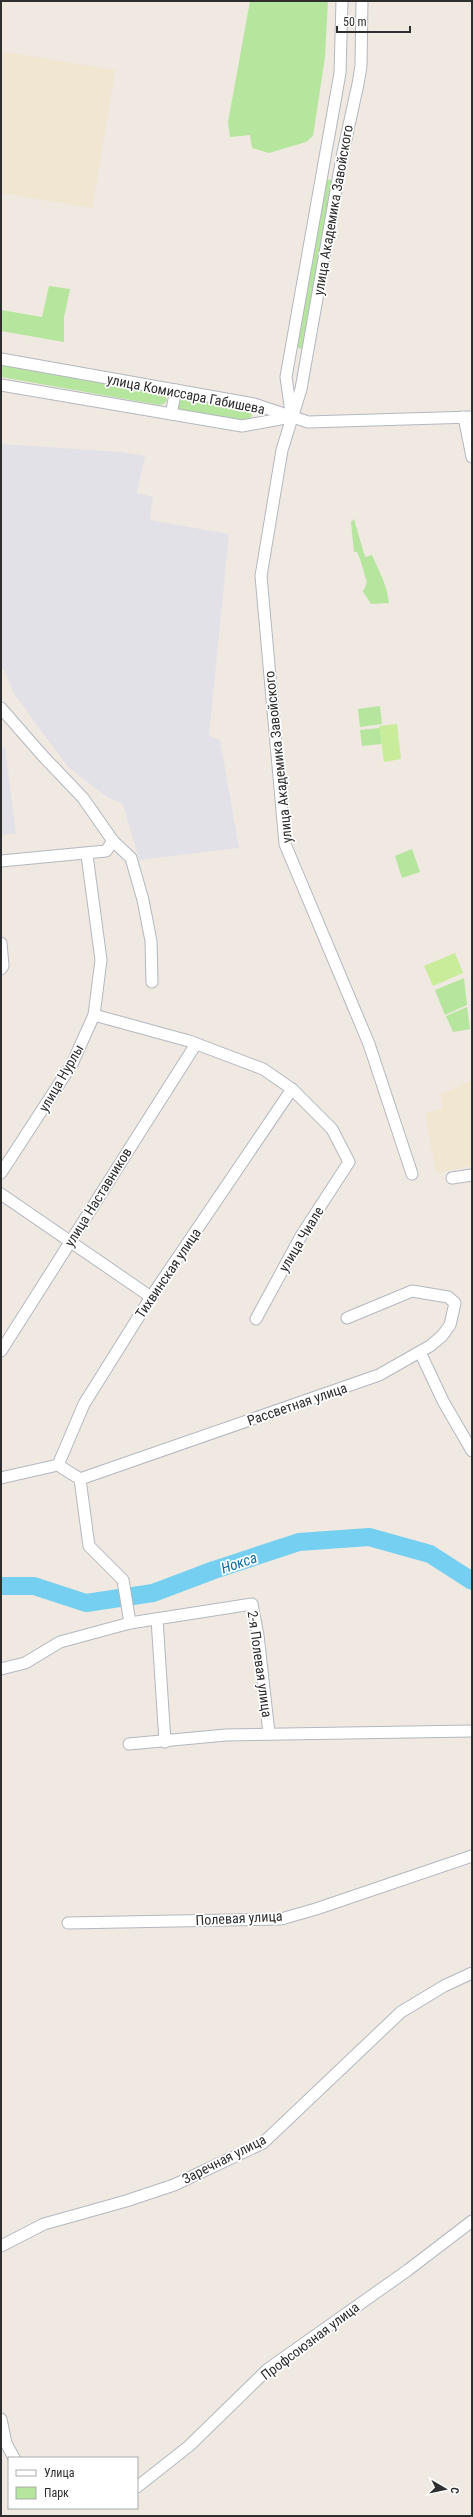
<svg xmlns="http://www.w3.org/2000/svg" width="473" height="2517" font-family="'Roboto Condensed',sans-serif">
	<rect width="100%" height="100%" fill="#efe9e1"/>
	<g fill="#e3e1e8">
		<polygon points="1,444 121,452 145,456 137,493 153,497 150,520 229,534 209,736 220,740 239,848 139,860 123,804 107,797 68,767 13,692 4,670 1,669"/>
		<polygon points="5,747 16,833 1,835 1,748"/>
	</g>
	<g fill="#f0e6d1">
		<polygon points="1,51 115,70 92,208 1,193"/>
		<polygon points="472,1080 472,1166 436,1173 425,1114 442,1108 440,1094"/>
	</g>
	<g fill="#b6e59e">
		<polygon points="250,1 328,1 325,57 313,136 306,142 269,153 252,148 250,135 230,137 228,122"/>
		<polygon points="324,179 332,180 302,349 295,347"/>
		<polygon points="49,286 70,289 64,317 64,342 1,331 1,310 42,317"/>
		<polygon points="1,363 164,393 167,400 164,404 159,405 1,377"/>
		<polygon points="181,396 253,409 250,422 180,410 177,408"/>
		<path d="M354,519L365,557L372,555C379,571 387,585 389,603L371,604L362,590H364L367,582C363,571 362,562 357,552H354L351,522Z"/>
		<polygon points="380,706 382,724 360,727 358,709"/>
		<polygon points="380,728 382,744 362,746 360,730"/>
		<polygon points="412,849 420,872 402,878 395,856"/>
		<polygon points="464,978 467,1005 445,1015 435,990"/>
		<polygon points="467,1007 470,1029 453,1032 446,1016"/>
	</g>
	<g fill="#c9ec9a">
		<polygon points="397,724 401,759 384,762 379,726"/>
		<polygon points="455,953 463,973 433,986 424,966"/>
	</g>
	<g fill="none" stroke-linecap="round" stroke-linejoin="round">
		<polyline stroke="#75cff0" stroke-width="18" points="1,1586 34,1586 86,1603 153,1593 214,1570 299,1542 369,1537 430,1554 472,1581"/>
		<defs>
			<g id="minor">
				<polyline points="362,1 361,66 358,84 342,157 301,389 282,450 261,576 285,844 369,1044 412,1174"/>
				<polyline points="1,359 254,404 308,422 472,417"/>
				<polyline points="1,385 242,426 291,417"/>
				<polyline points="291,412 286,377 340,73 342,1"/>
				<polyline points="171,414 176,390"/>
				<polyline points="464,417 472,457"/>
				<polyline points="1,708 42,755 83,798 113,841 131,858 143,900 151,941 152,982"/>
				<polyline points="1,861 106,851 113,841"/>
				<polyline points="1,943 3,966 1,969"/>
				<polyline points="94,1015 189,1041 263,1069 292,1089 332,1129 349,1162 301,1236 256,1319"/>
				<polyline points="1,1173 72,1064 94,1015 101,960 87,855"/>
				<polyline points="452,1178 472,1175"/>
				<polyline points="1,1194 151,1297"/>
				<polyline points="1,1351 196,1044"/>
				<polyline points="420,1352 443,1401 472,1451"/>
				<polyline points="58,1465 84,1404 151,1297 292,1089"/>
				<polyline points="1,1478 58,1465 80,1479 379,1375 430,1346 442,1336 450,1325 455,1303 448,1297 412,1291 347,1318"/>
				<polyline points="80,1479 89,1546 123,1580 130,1623"/>
				<polyline points="157,1619 165,1742"/>
				<polyline points="1,1669 25,1663 60,1642 130,1623 252,1604 258,1635 269,1733"/>
				<polyline points="129,1744 226,1735 472,1731"/>
				<polyline points="68,1923 281,1919 316,1909 472,1856"/>
				<polyline points="1,2246 44,2224 126,2201 174,2185 263,2143 401,2012 444,1986 472,1973"/>
				<polyline points="1,2419 6,2443 14,2458"/>
				<polyline points="137,2487 189,2446 268,2369 408,2270 472,2221"/>
			</g>
		</defs>
		<use href="#minor" stroke="#b4b7c1" stroke-width="13"/>
		<use href="#minor" stroke="#fff" stroke-width="11"/>
	</g>
	<g text-anchor="middle" stroke-width="3.5" stroke-linejoin="round" paint-order="stroke">
		<g font-size="14" fill="#2e2e2e" stroke="#fff">
			<text transform="translate(333 210) rotate(-80)" y="5">улица Академика Завойского</text>
			<text transform="translate(186 394) rotate(11)" y="5">улица Комиссара Габишева</text>
			<text transform="translate(278 757) rotate(-96)" y="5">улица Академика Завойского</text>
			<text transform="translate(61 1078) rotate(-60)" y="5">улица Нурлы</text>
			<text transform="translate(98 1197) rotate(-58)" y="5">улица Наставников</text>
			<text transform="translate(301 1239) rotate(-59)" y="5">улица Чиале</text>
			<text transform="translate(168 1273) rotate(-56)" y="5">Тихвинская улица</text>
			<text transform="translate(297 1404) rotate(-19)" y="5">Рассветная улица</text>
			<text transform="translate(260 1664) rotate(82)" y="5">2-я Полевая улица</text>
			<text transform="translate(239 1918) rotate(-3)" y="5">Полевая улица</text>
			<text transform="translate(224 2159) rotate(-27)" y="5">Заречная улица</text>
			<text transform="translate(310 2341) rotate(-37)" y="5">Профсоюзная улица</text>
		</g>
		<g font-size="15" font-style="italic" fill="#0d6fa3" stroke="#fff">
			<text transform="translate(239 1563) rotate(-19)" y="5">Нокса</text>
		</g>
	</g>
	<rect width="473" height="2517" fill="none" stroke="#2e2e2e" stroke-width="4"/>
	<rect x="8" y="2457" width="130" height="52" fill="#ffffff" stroke="#ababab"/>
	<rect x="16" y="2470" width="20" height="6" fill="#ffffff" stroke="#ababab"/>
	<text x="44" y="2477" font-size="12" fill="#2e2e2e">Улица</text>
	<rect x="16" y="2487" width="20" height="12" fill="#b6e59e" stroke="#ababab"/>
	<text x="44" y="2497" font-size="12" fill="#2e2e2e">Парк</text>
	<g transform="translate(445 2489) rotate(99)" stroke="#ffffff" stroke-width="3" paint-order="stroke">
	<path d="M0-3L7 15L0 10L-7 15Z" fill="#2e2e2e"/>
	<text y="-6" font-size="11" font-weight="bold" text-anchor="middle" fill="#2e2e2e">С</text>
	</g>
	<path d="M337 26v6h73v-6" fill="none" stroke="#2e2e2e" stroke-width="2"/>
	<text x="343" y="26" font-size="12" fill="#2e2e2e" stroke="#ffffff" stroke-width="3" paint-order="stroke">50 m</text>
</svg>
